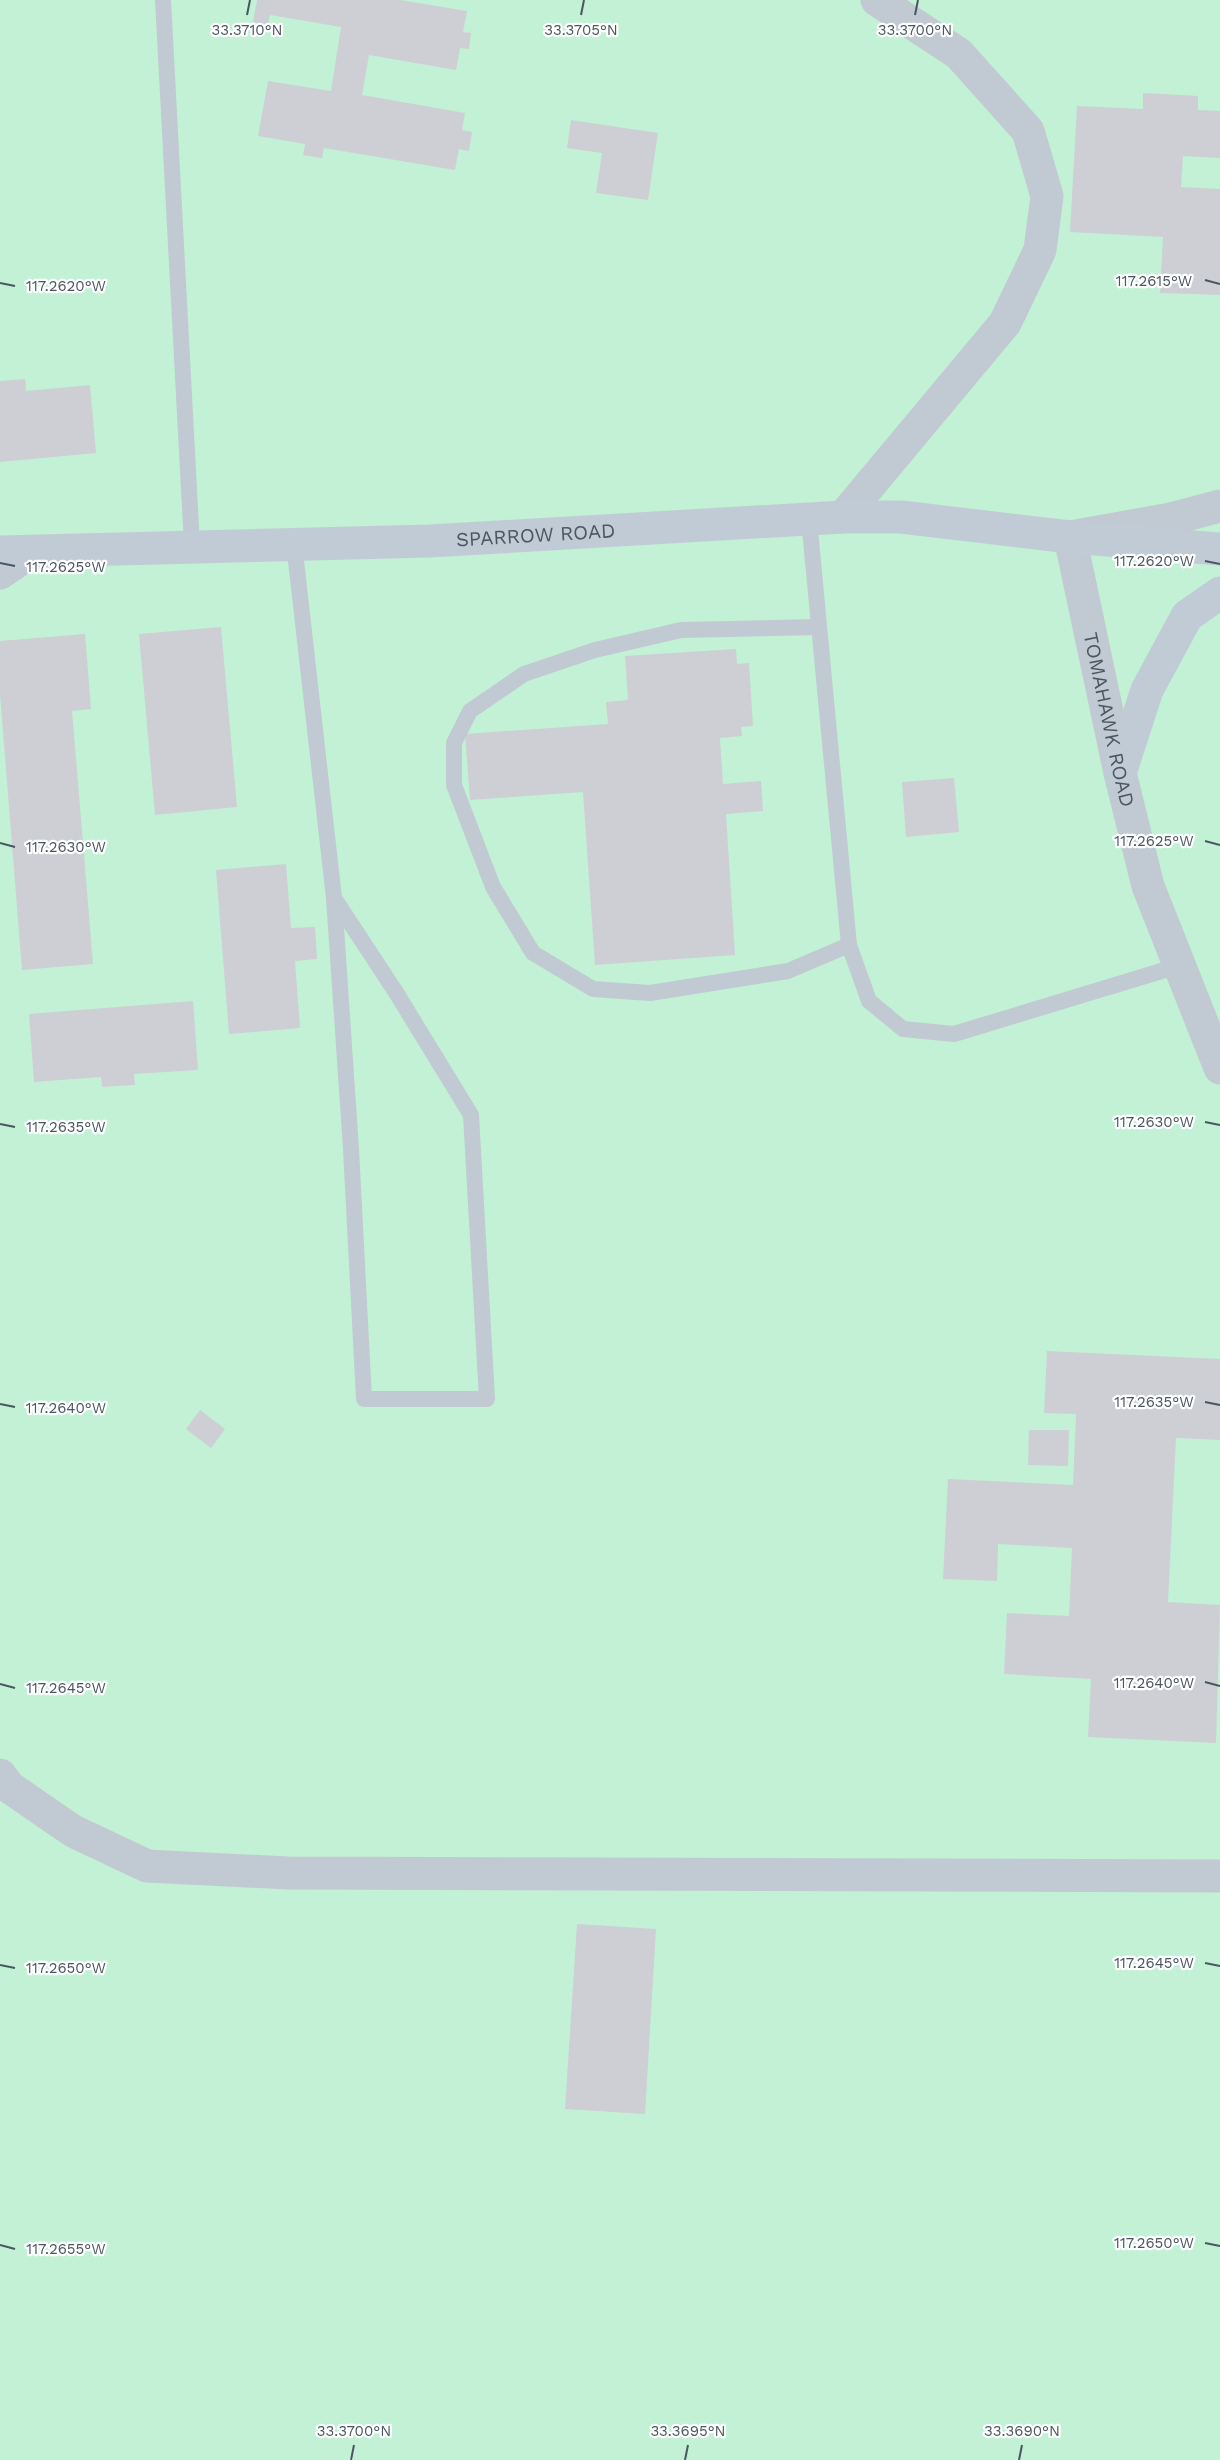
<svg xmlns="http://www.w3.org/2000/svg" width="1220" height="2460" font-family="'Work Sans',sans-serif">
	<rect width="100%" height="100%" fill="#f5f3f3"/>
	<rect fill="#c3f1d5" x="0" y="0" width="1220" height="2460"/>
	<g fill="#cdcfd5">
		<polygon points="257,0 400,0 467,11 463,32 471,33 469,49 460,48 456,70 369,55 362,95 465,113 462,130 472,132 469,151 459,149 455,170 324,148 322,158 303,155 305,144 258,136 268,81 331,91 341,27 270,15 268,25 253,22"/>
		<polygon points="1143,93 1198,96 1198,110 1220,111 1220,158 1183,156 1181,187 1220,189 1220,295 1160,293 1163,237 1070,232 1077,106 1143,109"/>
		<polygon points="571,120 658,133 648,200 596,193 602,153 567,148"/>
		<polygon points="25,379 26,391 90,385 96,453 0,462 0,381"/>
		<polygon points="221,627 237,807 155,815 139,634"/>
		<polygon points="85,634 91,709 72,711 93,964 22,970 0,694 0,641"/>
		<polygon points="736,649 737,664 749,663 753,726 741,727 742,736 720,738 723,784 761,781 763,811 726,814 735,955 595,965 583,792 470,800 465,734 608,724 606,702 628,700 625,656"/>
		<polygon points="954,778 959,832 906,837 902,782"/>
		<polygon points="286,864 291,928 315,927 317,959 295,961 300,1028 229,1034 216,870"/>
		<polygon points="193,1001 198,1070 134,1074 135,1085 102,1087 101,1077 34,1082 29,1014"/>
		<polygon points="1047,1351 1220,1359 1220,1440 1176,1438 1168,1602 1220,1605 1216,1743 1088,1737 1091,1679 1004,1674 1007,1613 1069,1616 1072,1548 998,1544 997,1581 943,1579 948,1479 1073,1485 1076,1414 1044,1413"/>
		<polygon points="200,1410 225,1429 211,1448 186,1429"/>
		<polygon points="1029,1430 1069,1430 1068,1466 1028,1465"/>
		<polygon points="577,1924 656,1929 645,2114 565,2109"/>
	</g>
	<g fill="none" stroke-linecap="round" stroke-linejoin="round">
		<g stroke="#c1cad2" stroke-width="16">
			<polyline points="163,0 192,546"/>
			<polyline points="809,519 849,945 869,1001 903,1029 954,1034 1178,966"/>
			<polyline points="294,543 334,898 351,1149 364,1399 487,1399 471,1115 397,994 334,898"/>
			<polyline points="819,627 681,630 595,650 524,674 470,711 454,743 454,785 493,887 533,953 593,989 650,993 788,971 849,945"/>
		</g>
		<g stroke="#c1cad2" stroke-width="33">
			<path id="s1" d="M1220,506L1171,519L1070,537L1120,773L1148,886L1220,1068"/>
			<polyline points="843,517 1005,323 1040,250 1047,196 1028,131 959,54 877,0"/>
			<polyline points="0,573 31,552"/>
			<polyline points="0,1775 9,1787 73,1831 147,1866 288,1873 1220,1876"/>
		</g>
		<g stroke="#c1cbd6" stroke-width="33">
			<path id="s2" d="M0,552L430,541L843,517H901L1070,537L1220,549"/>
			<polyline points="1120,773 1147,690 1187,616 1220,593"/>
		</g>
	</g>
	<path fill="none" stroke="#4a5661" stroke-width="2" d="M247,15L250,0M581,15L584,0M915,15L918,0M1205,280L1220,284M0,283L15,286M1205,561L1220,564M0,563L15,566M1205,841L1220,845M0,843L15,847M1205,1122L1220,1125M0,1124L15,1127M1205,1402L1220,1405M0,1404L15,1407M1205,1682L1220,1686M0,1684L15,1688M1205,1963L1220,1966M0,1965L15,1968M1205,2243L1220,2246M0,2245L15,2249M351,2460L354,2445M685,2460L688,2445M1019,2460L1022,2445"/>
	<g text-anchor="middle" stroke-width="4.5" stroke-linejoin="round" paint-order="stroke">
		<g font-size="20" fill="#4a5661" stroke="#fff">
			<text dy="7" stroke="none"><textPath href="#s2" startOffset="536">SPARROW ROAD</textPath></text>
			<text dy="7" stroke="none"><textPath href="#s1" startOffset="340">TOMAHAWK ROAD</textPath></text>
		</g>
	</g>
	<g font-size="15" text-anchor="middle" fill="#4a5661" stroke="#fff" stroke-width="4.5" stroke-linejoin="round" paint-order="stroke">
		<text x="247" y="35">33.3710°N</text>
		<text x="581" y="35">33.3705°N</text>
		<text x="915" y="35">33.3700°N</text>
		<text x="1154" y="286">117.2615°W</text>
		<text x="66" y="291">117.2620°W</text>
		<text x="1154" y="566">117.2620°W</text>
		<text x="66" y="572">117.2625°W</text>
		<text x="1154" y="846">117.2625°W</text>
		<text x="66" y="852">117.2630°W</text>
		<text x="1154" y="1127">117.2630°W</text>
		<text x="66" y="1132">117.2635°W</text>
		<text x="1154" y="1407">117.2635°W</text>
		<text x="66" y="1413">117.2640°W</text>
		<text x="1154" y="1688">117.2640°W</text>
		<text x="66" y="1693">117.2645°W</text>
		<text x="1154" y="1968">117.2645°W</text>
		<text x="66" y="1973">117.2650°W</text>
		<text x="1154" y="2248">117.2650°W</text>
		<text x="66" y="2254">117.2655°W</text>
		<text x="354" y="2436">33.3700°N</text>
		<text x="688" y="2436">33.3695°N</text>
		<text x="1022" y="2436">33.3690°N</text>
	</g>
</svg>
